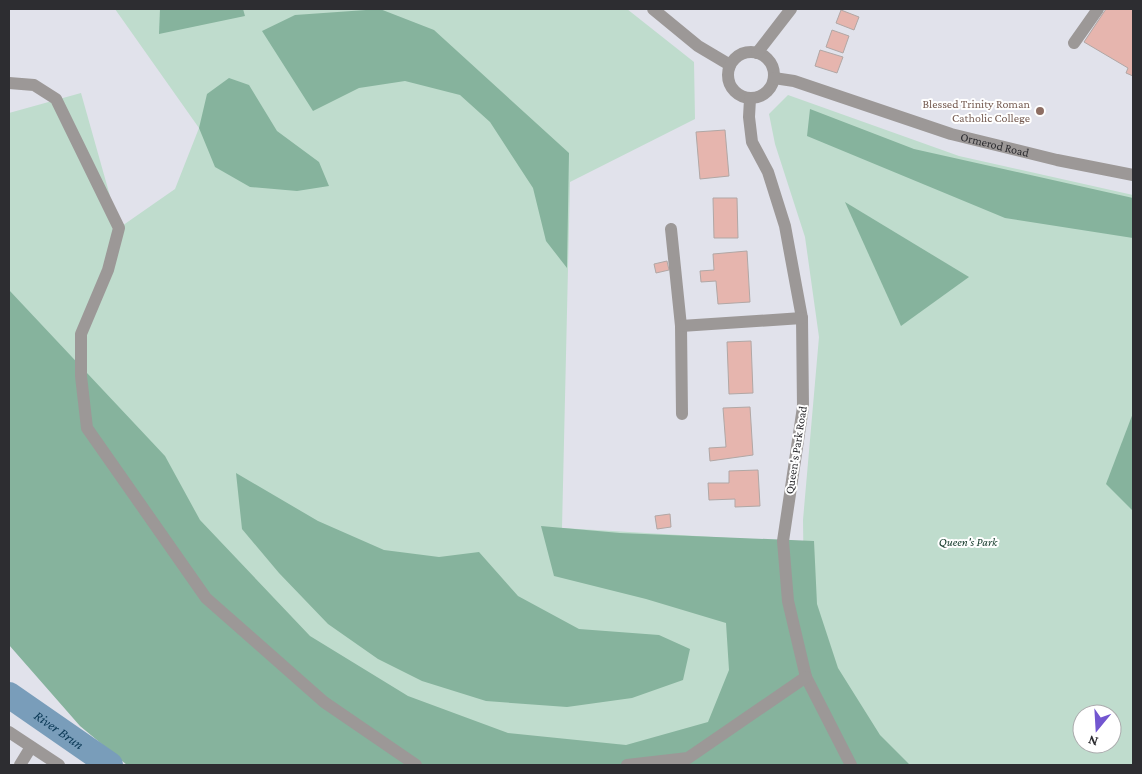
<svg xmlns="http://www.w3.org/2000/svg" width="1142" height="774" font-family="'Crimson Pro',serif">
	<rect width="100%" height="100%" fill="#e1e2eb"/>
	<g fill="#bfdccd" fill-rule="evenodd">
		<polygon points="115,9 627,9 694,62 695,119 570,182 562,528 783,541 784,765 411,765 206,598 9,293 9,113 81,93 119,228 175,189 199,128"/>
		<path d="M788,95L959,156L1133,195V765H875L804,596L803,520L819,337L805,237L775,144L769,114ZM1082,714H1112V744H1082Z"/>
	</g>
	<g fill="#86b39d">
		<polygon points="160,9 243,9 245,16 159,34"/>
		<polygon points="380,9 434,30 569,153 567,268 546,241 533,188 490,122 460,95 405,81 359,88 313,111 262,31 295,15"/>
		<polygon points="229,78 249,85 277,131 319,162 329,186 297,191 250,187 215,167 199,128 207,94"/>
		<polygon points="810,109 914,149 1133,198 1133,238 1005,218 807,136"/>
		<polygon points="845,202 969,277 901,326"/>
		<polygon points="9,290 165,456 200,520 310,636 408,696 508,733 626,745 708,722 729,670 726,623 646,599 554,576 541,526 620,533 814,541 817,604 838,668 880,735 910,765 127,765 80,726 9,645"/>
		<polygon points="1133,413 1133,511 1106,484"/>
		<polygon points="236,473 318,521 384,550 439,557 479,552 518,596 579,629 659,635 690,649 683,680 632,698 567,707 486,701 422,681 378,659 328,624 279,573 242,529"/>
	</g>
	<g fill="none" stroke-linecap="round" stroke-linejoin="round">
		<path stroke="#799dba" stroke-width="26" id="s1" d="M9,695L110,765"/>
	</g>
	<g fill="#e6b5ae" stroke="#b1a7a5">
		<polygon points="1106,9 1133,9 1133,76 1126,73 1128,68 1084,42"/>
		<polygon points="841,10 859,17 854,30 836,23"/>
		<polygon points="832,30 849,36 843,53 826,47"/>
		<polygon points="820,50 843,57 837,73 815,66"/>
		<polygon points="725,130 729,176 700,179 696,132"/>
		<polygon points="713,198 737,198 738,238 714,238"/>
		<polygon points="747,251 750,302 718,304 716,281 701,282 700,271 714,270 713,254"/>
		<polygon points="667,261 669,270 656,273 654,264"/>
		<polygon points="751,341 753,393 729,394 727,342"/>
		<polygon points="750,407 753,455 710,461 709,448 726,447 723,408"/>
		<polygon points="758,470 760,506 735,507 735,499 709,500 708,483 729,483 729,471"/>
		<polygon points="670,514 671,527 657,529 655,516"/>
	</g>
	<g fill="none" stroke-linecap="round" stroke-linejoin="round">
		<g stroke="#9c9897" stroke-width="12">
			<polyline points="653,9 698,46 730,65"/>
			<polyline points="1074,43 1098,9"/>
			<circle cx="751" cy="75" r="23"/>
			<polyline points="757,53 791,9"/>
			<path id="s2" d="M774,78L794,81L951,134L1057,160L1133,175"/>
			<polyline points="9,83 34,85 56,99 119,228 108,270 81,334 81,376 87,428 206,598 324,702 416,765"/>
			<polyline points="750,99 749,117 752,142 768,172 785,226 802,318 803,407 783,541 788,601 806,677 851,765"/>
			<polyline points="671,229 681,326 682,414"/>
			<polyline points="681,326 802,318"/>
			<polyline points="9,732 59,765"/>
			<polyline points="20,765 31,747"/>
			<polyline points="627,765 688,758 806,677"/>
		</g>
	</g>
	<circle fill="#8d6e63" stroke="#fff" stroke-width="2" cx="1040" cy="111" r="5"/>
	<g text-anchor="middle" stroke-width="4" stroke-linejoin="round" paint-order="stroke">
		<g font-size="12" fill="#785e54" stroke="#fff" text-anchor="end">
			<text x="1030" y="108">Blessed Trinity Roman<tspan x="1030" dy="14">Catholic College</tspan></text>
		</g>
		<g font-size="12" fill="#2d2d31" stroke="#fff">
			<text dy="4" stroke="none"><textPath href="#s2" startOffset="231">Ormerod Road</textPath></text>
			<text transform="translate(796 450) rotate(-81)" y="4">Queen's Park Road</text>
		</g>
		<g font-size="12" font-style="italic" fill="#113828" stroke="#fff">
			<text x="968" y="546">Queen's Park</text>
		</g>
		<g font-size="14" font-style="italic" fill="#0a3855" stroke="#fff">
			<text dy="5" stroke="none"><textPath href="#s1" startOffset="61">River Brun</textPath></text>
		</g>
	</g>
	<rect width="1142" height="774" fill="none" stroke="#2d2d31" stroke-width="20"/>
	<g transform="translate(1097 729) rotate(198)"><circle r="24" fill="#ffffff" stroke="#ababad"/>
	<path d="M0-4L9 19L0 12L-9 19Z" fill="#7256d0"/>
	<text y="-8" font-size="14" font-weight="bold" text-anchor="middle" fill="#2d2d31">N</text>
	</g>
</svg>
